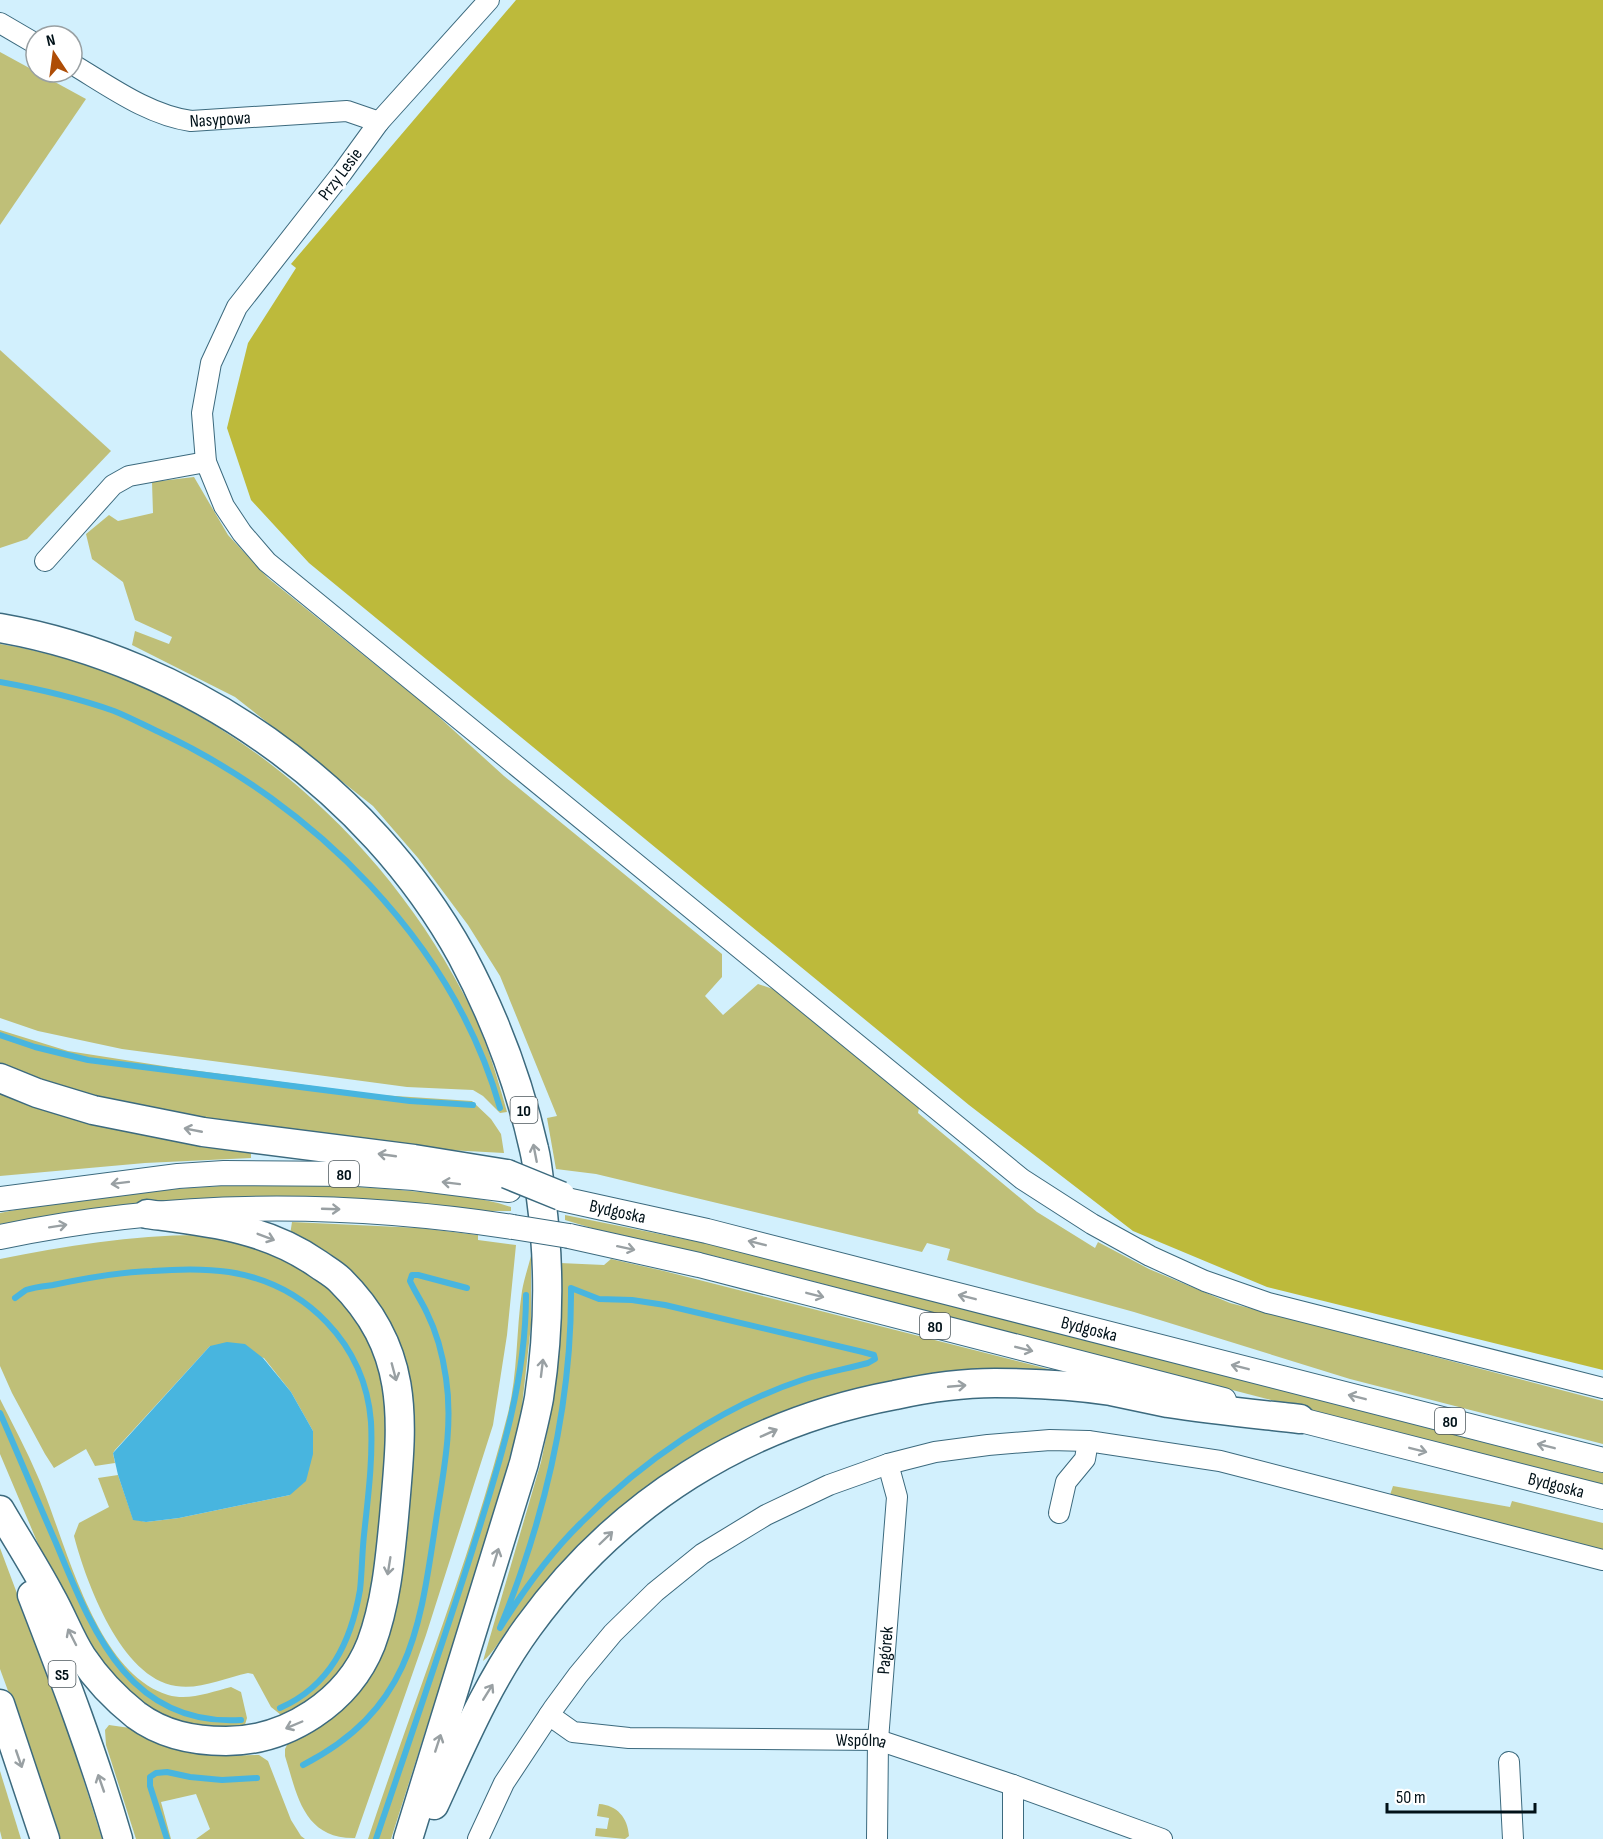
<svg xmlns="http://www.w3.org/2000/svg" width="1603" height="1839" font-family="'Sofia Sans Condensed',sans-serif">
	<rect width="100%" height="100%" fill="#d2f0fd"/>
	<g fill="#bfbf78">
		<polygon points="0,52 86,99 0,225"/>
		<polygon points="0,350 111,451 27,539 0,548"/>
		<polygon points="194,477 228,535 268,578 429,708 504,776 722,954 722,977 705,996 723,1015 758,984 773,989 919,1108 918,1113 1037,1212 1095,1248 1098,1242 1149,1269 1230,1303 1603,1401 1603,1444 1350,1379 1134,1312 947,1260 950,1249 927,1243 922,1252 596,1174 556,1169 547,1118 557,1116 500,976 468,925 418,858 373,806 235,697 132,645 135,631 169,644 172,637 135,620 123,582 92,559 86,534 109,515 118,521 153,513 152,482"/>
		<path d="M0,644C199,676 371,818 463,993C483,1030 496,1072 507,1112L500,1113L483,1096L473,1090L407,1087L122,1049L38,1031L0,1018Z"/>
		<polygon points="0,1030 68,1051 176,1068 380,1095 472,1101 491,1119 501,1134 504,1153 392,1147 121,1107 0,1068"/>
		<polygon points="0,1091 251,1152 251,1158 145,1163 0,1176"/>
		<path d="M252,1184C308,1185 364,1186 421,1192C452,1195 481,1197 511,1207V1211H485L453,1207L80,1211L0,1224V1213C83,1195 167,1189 252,1184Z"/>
		<polygon points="565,1215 714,1245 1603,1473 1603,1486 719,1257 595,1229 565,1220"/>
		<path d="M292,1222L420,1228L478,1235V1240L516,1245L507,1335L493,1425L426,1635L355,1838C303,1839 297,1794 285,1756V1749L289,1741L368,1674L402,1360L290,1235Z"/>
		<path d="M198,1235C232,1241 268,1248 298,1265C349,1294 383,1353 388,1411C389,1421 387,1432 387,1443C386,1468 384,1494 381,1520C374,1575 371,1634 335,1679C324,1694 300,1708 286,1719L271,1707L253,1674L248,1673C225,1678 199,1690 176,1686C121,1678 86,1582 74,1536L79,1523L109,1507L98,1478L118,1475L133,1519L146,1522L179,1518L290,1495L313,1431L291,1392L264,1358L210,1346L115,1450L113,1453L115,1463L95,1466L86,1449L54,1468L45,1454L12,1393L0,1366V1259C65,1246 132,1235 198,1235Z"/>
		<path d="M531,1256V1325L521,1415L494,1516L391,1839H368C415,1697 471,1558 508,1413C518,1373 516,1331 522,1291C524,1279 528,1268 531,1256Z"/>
		<path d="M611,1259L664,1271L1072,1375C1057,1373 1042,1370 1027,1369C1004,1368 981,1370 959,1372C811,1384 681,1444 575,1549C552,1573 531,1599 511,1625C502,1636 494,1653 483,1661L541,1462L550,1418L559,1353L562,1306L560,1263L604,1265Z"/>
		<path d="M0,1399C13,1425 27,1451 38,1477C66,1541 94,1672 168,1695C189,1701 211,1692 231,1687L241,1692L247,1718L244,1728L195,1730L142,1706L92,1657L55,1584L0,1454Z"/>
		<polygon points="1393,1486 1510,1507 1512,1501 1603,1523 1603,1551 1390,1495"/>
		<polygon points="0,1548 67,1727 102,1839 59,1839 36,1767 0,1669"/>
		<polygon points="109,1725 130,1728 156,1742 187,1752 216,1756 259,1755 268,1761 291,1820 301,1836 305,1839 196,1839 210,1829 196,1794 161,1802 171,1839 136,1839 106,1745 105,1730"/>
		<polygon points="0,1771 21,1839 2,1839 0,1831"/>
		<path d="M599,1804C617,1805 628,1818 629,1836L625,1839L595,1836L596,1828L607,1829L609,1818L597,1816Z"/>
	</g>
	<polygon fill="#bdba3b" points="516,0 1603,0 1603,1370 1267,1287 1133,1231 969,1105 309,563 251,500 227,428 248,343 296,268 291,264"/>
	<polygon fill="#48b5df" points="227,1342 245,1344 263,1358 291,1392 313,1431 313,1454 306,1481 290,1495 179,1518 146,1522 133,1520 118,1475 113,1453 210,1346"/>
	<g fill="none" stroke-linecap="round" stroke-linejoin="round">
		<g stroke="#48b5df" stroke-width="6">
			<path d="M0,682C39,689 77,698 114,711C129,717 144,725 159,732C313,804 453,942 500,1108"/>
			<polyline points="0,1035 35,1047 88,1060 410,1101 473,1105"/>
			<path d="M571,1288L599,1299L632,1300L665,1305L863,1352L874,1355L875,1359L868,1363C846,1369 823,1373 802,1380C720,1407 641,1462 581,1523C550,1553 523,1591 500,1628C544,1520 572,1406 571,1288Z"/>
			<path d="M15,1298C19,1295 23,1292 26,1290C34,1287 45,1286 53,1285C86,1278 119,1272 152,1271C178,1269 203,1268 229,1272C306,1284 365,1344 371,1422C373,1460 368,1497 364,1535C362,1553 362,1572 360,1590C351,1642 330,1686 280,1708"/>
			<path d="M0,1413C19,1456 37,1500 56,1543C92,1629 128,1727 241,1720"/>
			<path d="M303,1765C414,1708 420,1625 437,1514C444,1469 453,1424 446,1378C443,1357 437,1333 427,1313C422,1302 415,1292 410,1281L412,1275H418L467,1288"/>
			<polyline points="167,1839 150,1786 150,1777 156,1773 167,1772 190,1777 222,1780 257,1778"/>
			<path d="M376,1839C409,1742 442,1646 473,1548C499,1465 526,1383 526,1295"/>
		</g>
		<defs>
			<g id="minor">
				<polyline points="489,0 379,122 342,173 237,307 211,363 202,413 206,462 224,506 242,533 267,562 1022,1179 1092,1224 1150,1256 1205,1281 1268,1303 1603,1388"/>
				<polyline points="0,23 36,44"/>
				<path id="s1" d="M72,64C109,86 148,115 191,121L347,111L379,122"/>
				<polyline points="45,561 113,485 129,476 206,462"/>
				<polyline points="1059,1513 1066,1482 1085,1459 1088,1441"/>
				<path id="s2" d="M549,1715L573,1732L629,1738L878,1740L1013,1785L1162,1839"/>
				<polyline points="1509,1762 1513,1839"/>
				<polyline points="478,1839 504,1783 553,1709 578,1675 613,1633 655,1592 702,1554 766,1515 829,1485 888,1464 935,1452 988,1445 1050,1440 1088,1441 1220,1461 1603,1560"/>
				<path id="s3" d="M877,1839L878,1740L897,1497L888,1464"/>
				<polyline points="1013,1839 1013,1785"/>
			</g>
			<g id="major">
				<polyline points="0,1199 178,1176 224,1173 357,1174 414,1178 509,1190"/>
				<path id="s4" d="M562,1199L707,1231L1603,1460"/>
				<polyline points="569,1236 699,1265 1224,1400"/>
				<path d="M0,1237C169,1201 343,1201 513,1227"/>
				<path id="s5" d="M1281,1415L1603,1497"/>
			</g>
			<g id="highway">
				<path d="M0,628C189,661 369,787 462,956C494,1016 519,1082 534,1149C538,1165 539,1182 541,1198C550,1264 549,1332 539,1398C535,1420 529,1442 524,1463L408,1839"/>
				<polyline points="0,1078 37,1093 93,1110 203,1132 414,1159 507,1174"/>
				<path d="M0,1510C17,1539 35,1567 51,1597C62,1616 70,1639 82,1657C96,1678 116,1699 136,1715C163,1735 193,1741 226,1741C287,1741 348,1702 371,1644C386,1604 390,1559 394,1517C402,1424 413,1352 340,1280C334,1274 325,1269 318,1264C265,1227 208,1222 147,1214"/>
				<path d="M32,1595C63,1675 94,1756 118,1839"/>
				<polyline points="0,1704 45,1839"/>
				<path d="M434,1805C462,1744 488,1682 528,1627C618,1503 745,1423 895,1395C927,1388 962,1383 995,1383C1034,1383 1073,1385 1111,1391C1130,1395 1149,1399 1168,1403C1212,1410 1256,1414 1300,1419"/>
			</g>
		</defs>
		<use href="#minor" stroke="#3c6a7e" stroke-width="22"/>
		<use href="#major" stroke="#3c6a7e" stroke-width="26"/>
		<use href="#highway" stroke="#3c6a7e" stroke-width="31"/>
		<use href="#minor" stroke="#fff" stroke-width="20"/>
		<use href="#major" stroke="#fff" stroke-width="24"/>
		<use href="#highway" stroke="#fff" stroke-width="28"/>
		<defs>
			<polyline id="major-bridge" points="513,1227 569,1236"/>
			<polyline id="highway-bridge" points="507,1174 561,1196"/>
		</defs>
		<use href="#major-bridge" stroke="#3c6a7e" stroke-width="26" stroke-linecap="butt"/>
		<use href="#highway-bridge" stroke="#3c6a7e" stroke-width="31" stroke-linecap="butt"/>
		<use href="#major-bridge" stroke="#fff" stroke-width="24"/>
		<use href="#highway-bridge" stroke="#fff" stroke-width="28"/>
	</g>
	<defs><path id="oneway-shaft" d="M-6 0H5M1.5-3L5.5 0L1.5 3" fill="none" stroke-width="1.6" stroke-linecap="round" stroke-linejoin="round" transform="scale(1.5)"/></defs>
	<g stroke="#99a0a3">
		<use href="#oneway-shaft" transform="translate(193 1130) rotate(-169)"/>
		<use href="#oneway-shaft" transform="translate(535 1153) rotate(-101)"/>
		<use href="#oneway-shaft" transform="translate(387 1155) rotate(-172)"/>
		<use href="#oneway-shaft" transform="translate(120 1183) rotate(173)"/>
		<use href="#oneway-shaft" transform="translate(451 1183) rotate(-173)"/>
		<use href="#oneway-shaft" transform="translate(331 1209) rotate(2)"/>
		<use href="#oneway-shaft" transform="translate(58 1226) rotate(-9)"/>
		<use href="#oneway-shaft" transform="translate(266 1237) rotate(21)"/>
		<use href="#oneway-shaft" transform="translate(757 1243) rotate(-166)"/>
		<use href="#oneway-shaft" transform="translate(626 1248) rotate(12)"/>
		<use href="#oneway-shaft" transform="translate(815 1295) rotate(14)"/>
		<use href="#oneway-shaft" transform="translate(967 1297) rotate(-166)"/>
		<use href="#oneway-shaft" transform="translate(1024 1349) rotate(14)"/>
		<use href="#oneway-shaft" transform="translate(1240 1367) rotate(-166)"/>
		<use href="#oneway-shaft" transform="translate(542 1368) rotate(-83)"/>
		<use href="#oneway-shaft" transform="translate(394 1372) rotate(75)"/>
		<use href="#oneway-shaft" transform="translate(957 1386) rotate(-5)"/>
		<use href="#oneway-shaft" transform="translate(1357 1397) rotate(-166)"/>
		<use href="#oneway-shaft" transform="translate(769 1433) rotate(-24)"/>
		<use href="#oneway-shaft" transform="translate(1546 1446) rotate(-166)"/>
		<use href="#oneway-shaft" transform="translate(1418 1450) rotate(14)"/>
		<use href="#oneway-shaft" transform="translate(606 1538) rotate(-44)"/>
		<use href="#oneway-shaft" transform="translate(496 1557) rotate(-73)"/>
		<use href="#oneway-shaft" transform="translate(389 1566) rotate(99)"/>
		<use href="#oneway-shaft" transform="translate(72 1637) rotate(-117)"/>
		<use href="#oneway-shaft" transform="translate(488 1692) rotate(-58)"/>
		<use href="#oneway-shaft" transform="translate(294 1725) rotate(157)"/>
		<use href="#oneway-shaft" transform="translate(438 1743) rotate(-72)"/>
		<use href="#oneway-shaft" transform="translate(19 1759) rotate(71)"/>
		<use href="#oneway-shaft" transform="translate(101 1783) rotate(-109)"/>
	</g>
	<g text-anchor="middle" stroke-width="6" stroke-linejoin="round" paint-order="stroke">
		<g fill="#fff" stroke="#4d585d" stroke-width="1.5">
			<rect x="510.5" y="1097" width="27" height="26" rx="4.5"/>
			<rect x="329" y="1161" width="30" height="26" rx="4.5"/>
			<rect x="920" y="1313" width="30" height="26" rx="4.5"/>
			<rect x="1435" y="1408" width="30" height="26" rx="4.5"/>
			<rect x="48.5" y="1661" width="27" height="26" rx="4.5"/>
		</g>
		<g font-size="16" font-weight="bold" fill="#011118">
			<text x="524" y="1116">10</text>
			<text x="344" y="1180">80</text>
			<text x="935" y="1332">80</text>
			<text x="1450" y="1427">80</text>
			<text x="62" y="1680">S5</text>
		</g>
		<g font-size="18" fill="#011118" stroke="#fff">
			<text dy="6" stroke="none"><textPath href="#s1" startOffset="162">Nasypowa</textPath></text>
			<text transform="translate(340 174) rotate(-53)" y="6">Przy Lesie</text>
			<text dy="6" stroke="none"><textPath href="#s4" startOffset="57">Bydgoska</textPath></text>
			<text dy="6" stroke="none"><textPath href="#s4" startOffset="543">Bydgoska</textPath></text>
			<text dy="6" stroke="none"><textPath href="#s5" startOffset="284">Bydgoska</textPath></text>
			<text dy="6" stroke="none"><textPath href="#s3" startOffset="189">Pagórek</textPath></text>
			<text dy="6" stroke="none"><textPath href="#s2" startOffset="318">Wspólna</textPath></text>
		</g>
	</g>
	<g transform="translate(54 54) rotate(347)"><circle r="28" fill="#ffffff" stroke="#99a0a3" stroke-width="1.5"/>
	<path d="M0-4.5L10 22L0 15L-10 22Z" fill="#ae4d06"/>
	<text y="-9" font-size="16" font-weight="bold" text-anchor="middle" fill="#011118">N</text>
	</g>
	<path d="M1387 1803v9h148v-9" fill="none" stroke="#011118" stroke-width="3"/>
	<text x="1396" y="1803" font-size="18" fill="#011118" stroke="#ffffff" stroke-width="4.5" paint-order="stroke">50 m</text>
</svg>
